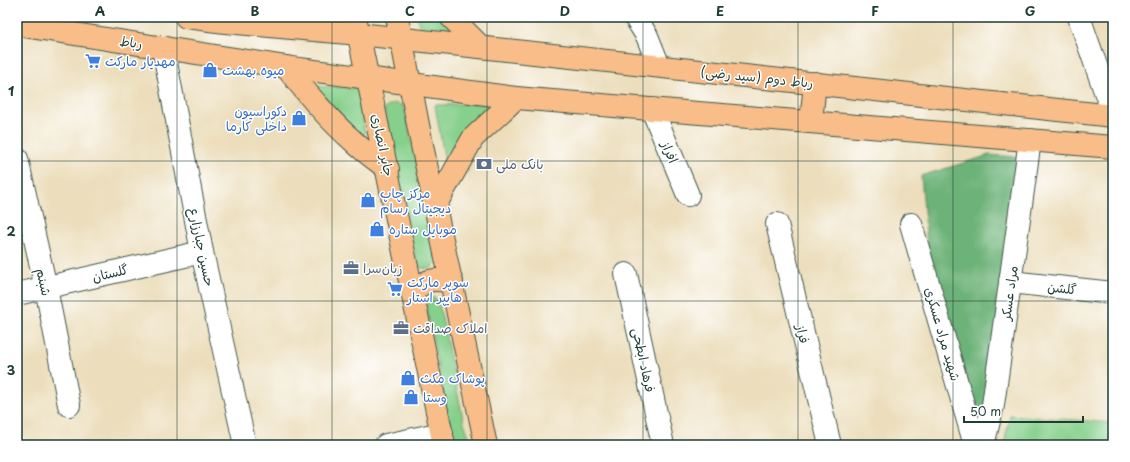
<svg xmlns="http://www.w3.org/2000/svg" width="1130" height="462" font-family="'Playpen Sans','Playpen Sans Arabic',sans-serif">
	<rect width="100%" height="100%" fill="#fff"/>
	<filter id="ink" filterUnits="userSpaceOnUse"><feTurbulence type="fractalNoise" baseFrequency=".025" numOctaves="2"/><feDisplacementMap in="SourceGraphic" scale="8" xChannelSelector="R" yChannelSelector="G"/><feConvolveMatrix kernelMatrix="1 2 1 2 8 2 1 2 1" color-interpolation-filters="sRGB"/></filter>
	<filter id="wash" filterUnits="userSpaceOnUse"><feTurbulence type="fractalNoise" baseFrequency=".012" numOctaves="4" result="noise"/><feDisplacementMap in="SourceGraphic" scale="16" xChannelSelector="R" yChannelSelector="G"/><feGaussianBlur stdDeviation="0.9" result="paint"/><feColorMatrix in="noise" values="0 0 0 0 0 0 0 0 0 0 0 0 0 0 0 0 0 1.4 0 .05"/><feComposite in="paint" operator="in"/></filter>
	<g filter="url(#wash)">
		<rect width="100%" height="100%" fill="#ecdebc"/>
		<g fill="#87d08c" stroke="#538660">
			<polygon points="417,17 443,17 464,37 421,33"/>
			<polygon points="310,86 359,88 366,143"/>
			<polygon points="393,103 404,106 436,254 435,265 429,269 421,268 416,259 384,109"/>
			<polygon points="501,103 467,133 445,162 435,105"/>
			<polygon points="429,298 435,298 439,304 464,423 472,445 453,445 426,305"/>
			<polygon points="1010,415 1113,423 1113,445 1004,445"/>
		</g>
		<polygon fill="#6db278" stroke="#467856" points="989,155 1020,157 986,410 973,406 927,246 921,176"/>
	</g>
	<g filter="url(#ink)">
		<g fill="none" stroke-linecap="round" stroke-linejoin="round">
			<defs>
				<g id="minor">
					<polyline points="635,17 647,36 659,66"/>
					<polyline points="1079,17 1113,114"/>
					<polyline points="163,47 202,252 245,445"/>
					<polyline points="652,109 688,195"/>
					<polyline points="17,159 46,288 69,405"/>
					<polyline points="777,224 830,445"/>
					<polyline points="911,224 975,445"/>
					<polyline points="626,274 663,445"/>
					<polyline points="1010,282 1113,293"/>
					<polyline points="17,294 202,252"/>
					<polyline points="386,445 442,433"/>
					<polyline points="983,445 993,405 1030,140"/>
				</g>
				<g id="major">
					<polyline points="186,17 225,22 359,34 1113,116"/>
					<polyline points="355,17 444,445"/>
					<polyline points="397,17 423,150 486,445"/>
					<polyline points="451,17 481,47"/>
					<polyline points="17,25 286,67 516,98 1113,147"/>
					<path d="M286,67C307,93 327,118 352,140C363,151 376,160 388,169"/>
					<polyline points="811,122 815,83"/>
					<polyline points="435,206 473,138 516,98"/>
					<path d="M413,292C425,279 434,278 452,282"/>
				</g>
			</defs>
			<use href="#minor" stroke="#3e5548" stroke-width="24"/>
			<use href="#major" stroke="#3e5548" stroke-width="24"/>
			<use href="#minor" stroke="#fff" stroke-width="22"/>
			<use href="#major" stroke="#f8bd88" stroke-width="22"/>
		</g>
	</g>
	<path fill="none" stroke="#1f3d34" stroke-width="1" stroke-opacity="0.55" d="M177,17V445M332,17V445M487,17V445M643,17V445M798,17V445M953,17V445M17,161H1113M17,301H1113"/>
	<defs>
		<symbol id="supermarket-bare" viewBox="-9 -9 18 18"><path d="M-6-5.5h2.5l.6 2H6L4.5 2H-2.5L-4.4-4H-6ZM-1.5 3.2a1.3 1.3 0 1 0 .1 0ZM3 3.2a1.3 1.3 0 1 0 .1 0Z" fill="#3f7fe0" stroke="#fff" stroke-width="2.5" paint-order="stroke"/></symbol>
		<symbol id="shop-bare" viewBox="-9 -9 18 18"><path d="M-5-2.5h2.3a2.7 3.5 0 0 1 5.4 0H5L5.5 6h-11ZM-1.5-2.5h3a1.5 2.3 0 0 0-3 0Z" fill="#3f7fe0" stroke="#fff" stroke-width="2.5" paint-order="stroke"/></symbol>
		<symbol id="bank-bare" viewBox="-9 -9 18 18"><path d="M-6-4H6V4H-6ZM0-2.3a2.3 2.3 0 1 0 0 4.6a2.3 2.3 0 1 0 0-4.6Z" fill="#5c6f8a" stroke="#fff" stroke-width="2.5" paint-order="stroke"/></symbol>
		<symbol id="office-bare" viewBox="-9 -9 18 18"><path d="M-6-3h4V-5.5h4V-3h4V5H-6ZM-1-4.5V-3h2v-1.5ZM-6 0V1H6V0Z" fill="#5c6f8a" stroke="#fff" stroke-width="2.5" paint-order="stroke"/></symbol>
	</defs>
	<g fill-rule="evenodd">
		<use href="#supermarket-bare" x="82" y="50" width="22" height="22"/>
		<use href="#shop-bare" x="199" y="59" width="22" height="22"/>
		<use href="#shop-bare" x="288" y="107" width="22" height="22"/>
		<use href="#bank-bare" x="473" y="153" width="22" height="22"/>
		<use href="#shop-bare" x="357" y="189" width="22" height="22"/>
		<use href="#shop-bare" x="366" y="218" width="22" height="22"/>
		<use href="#office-bare" x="340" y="257" width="22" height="22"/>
		<use href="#supermarket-bare" x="384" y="278" width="22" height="22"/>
		<use href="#office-bare" x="390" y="317" width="22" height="22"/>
		<use href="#shop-bare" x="397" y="367" width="22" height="22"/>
		<use href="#shop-bare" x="400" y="386" width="22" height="22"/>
	</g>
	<g text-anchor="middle" stroke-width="3" stroke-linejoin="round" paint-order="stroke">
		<g font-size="13" fill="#1f3d34" stroke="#fff">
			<text transform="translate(131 42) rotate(9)" y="5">رباط</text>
			<text transform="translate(757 77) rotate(6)" y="5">رباط دوم (سید رضی)</text>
			<text transform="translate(383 145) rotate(78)" y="5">جابر انصاری</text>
			<text transform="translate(670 152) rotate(67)" y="5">افراز</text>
			<text transform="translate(202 247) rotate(78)" y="5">حسین جبارزارع</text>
			<text transform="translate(110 273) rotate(-13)" y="5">گلستان</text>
			<text transform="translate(44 282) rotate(78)" y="5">شبنم</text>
			<text transform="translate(1062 288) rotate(6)" y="5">گلشن</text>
			<text transform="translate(1009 293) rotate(-82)" y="5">مراد عسکر</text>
			<text transform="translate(803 334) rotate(77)" y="5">فراز</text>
			<text transform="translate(943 334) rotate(74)" y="5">شهید مراد عسکری</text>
			<text transform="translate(644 360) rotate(78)" y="5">فرهاد ابطحی</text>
		</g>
		<g font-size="13" fill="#366cbe" stroke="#fff" text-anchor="start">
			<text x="105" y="66">مهدیار مارکت</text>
			<text x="222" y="75">میوه بهشت</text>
			<text x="287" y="116" text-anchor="end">دکوراسیون<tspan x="287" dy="15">داخلی کارما</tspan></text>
			<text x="380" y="198">مرکز چاپ<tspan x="380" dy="15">دیجیتال رسام</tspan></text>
			<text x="389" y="234">موبایل ستاره</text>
			<text x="407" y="287">سوپر مارکت<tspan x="407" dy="15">هایپر استار</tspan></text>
			<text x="420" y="383">پوشاک مکث</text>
			<text x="423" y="402">وستا</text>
		</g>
		<g font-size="13" fill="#4e5e75" stroke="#fff" text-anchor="start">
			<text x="496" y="169">بانک ملی</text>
			<text x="363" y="273">زبان‌سرا</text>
			<text x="413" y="333">املاک صداقت</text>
		</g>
	</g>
	<rect width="1130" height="462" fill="none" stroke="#fff" stroke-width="44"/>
	<path d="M964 416v6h119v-6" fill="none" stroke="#1f3d34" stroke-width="2"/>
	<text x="970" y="416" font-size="12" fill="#1f3d34" stroke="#ffffff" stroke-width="3" paint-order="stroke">50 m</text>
	<rect x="22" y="22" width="1086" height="418" fill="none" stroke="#1f3d34" stroke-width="1.5"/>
	<g font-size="13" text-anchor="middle" font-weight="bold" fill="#1f3d34">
		<text x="100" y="16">A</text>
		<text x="255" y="16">B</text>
		<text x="410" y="16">C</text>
		<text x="565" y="16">D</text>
		<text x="720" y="16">E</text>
		<text x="875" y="16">F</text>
		<text x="1030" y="16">G</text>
		<text x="11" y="96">1</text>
		<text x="11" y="236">2</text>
		<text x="11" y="375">3</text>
	</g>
</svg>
